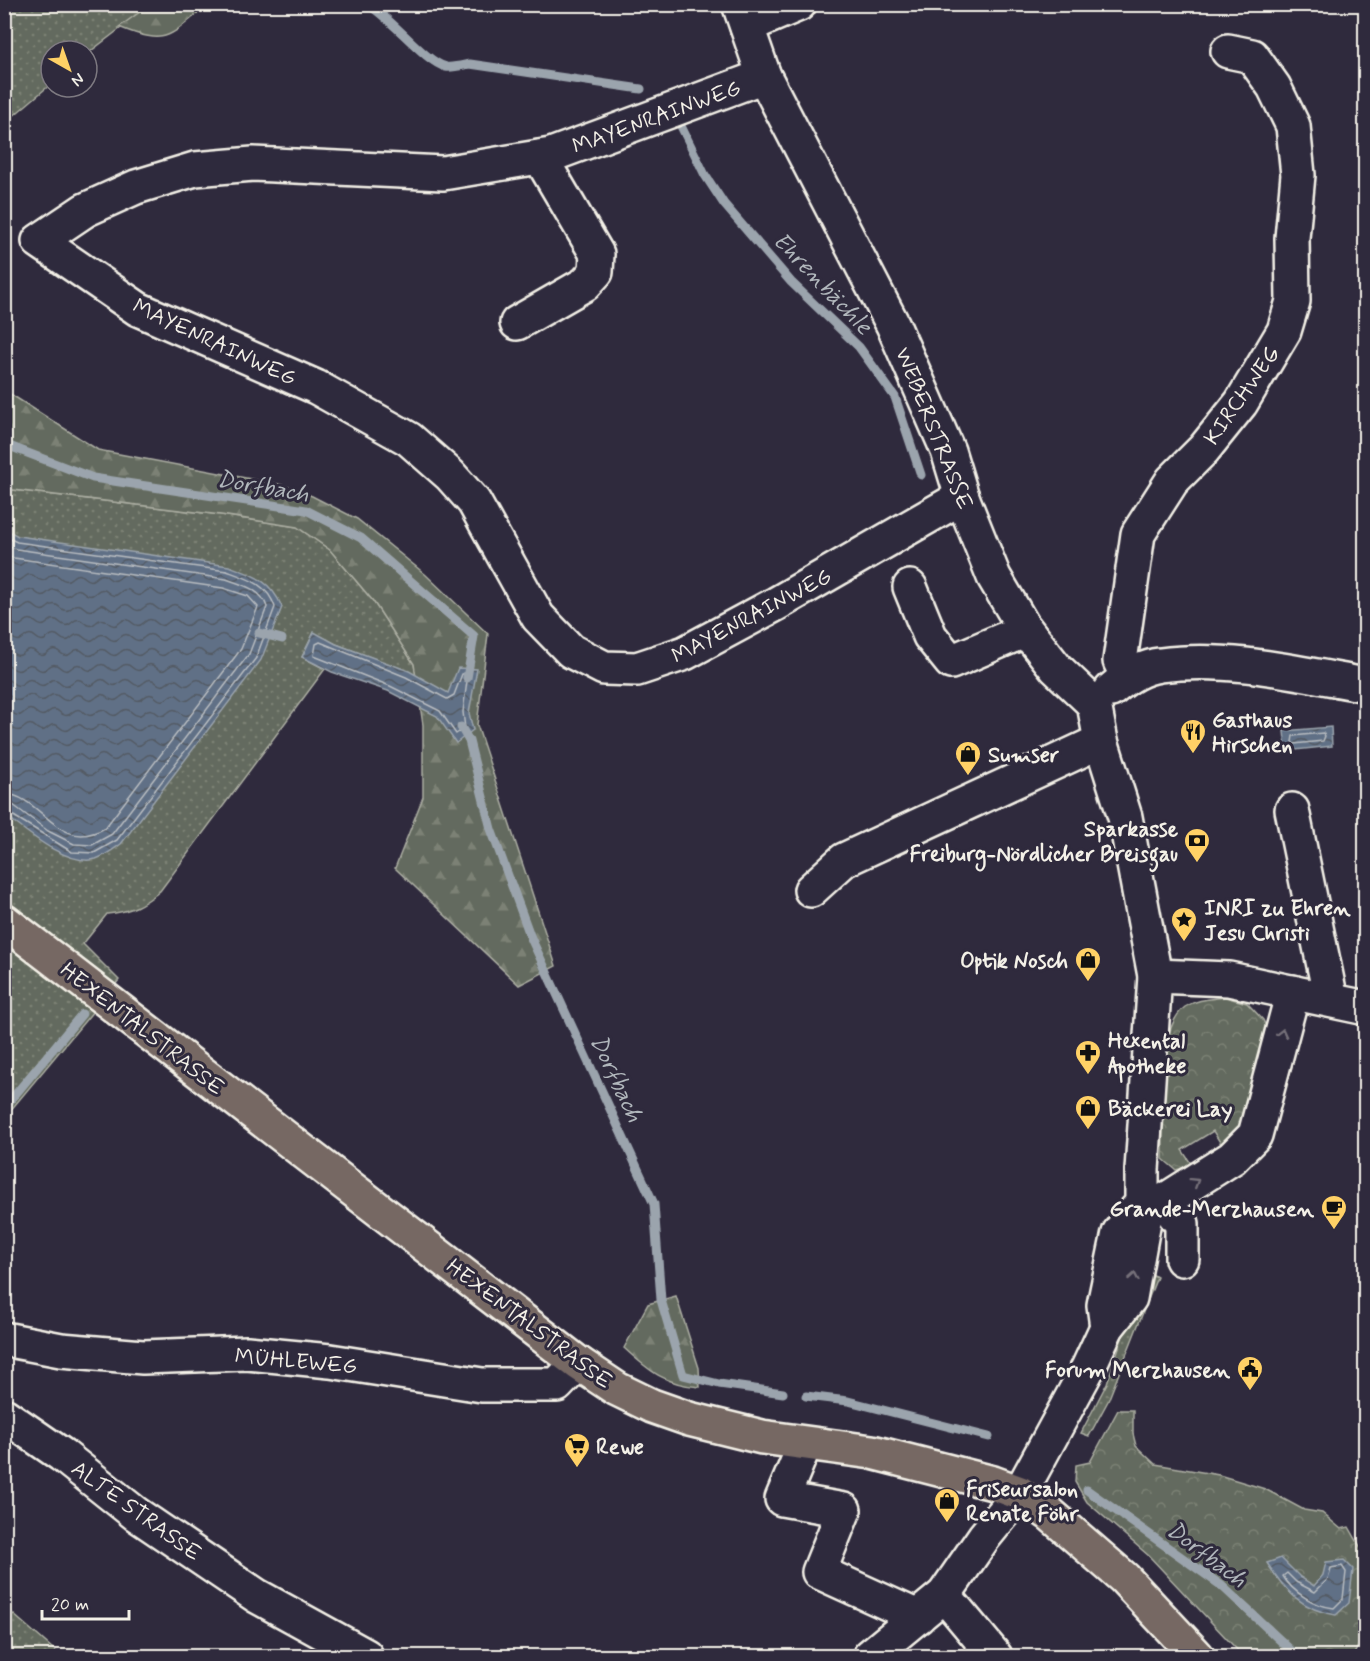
<svg xmlns="http://www.w3.org/2000/svg" width="1370" height="1661" font-family="Mynerve,sans-serif">
	<defs>
		<pattern id="grass-dots" width="8" height="8" patternUnits="userSpaceOnUse" patternTransform="scale(1.5)"><rect width="8" height="8" fill="#646b5e"/><path d="M2 2h.1M6 6h.1" fill="none" stroke="#7b8175" stroke-width="1.8" stroke-linecap="round"/></pattern>
		<pattern id="forest-firs" width="22" height="20" patternUnits="userSpaceOnUse" patternTransform="scale(1.5)"><rect width="22" height="20" fill="#646b5e"/><path d="M5 1l3.5 6h-7zM16 11l3.5 6h-7z" fill="#7b8175"/></pattern>
		<pattern id="park-crowns" width="20" height="18" patternUnits="userSpaceOnUse" patternTransform="scale(1.5)"><rect width="20" height="18" fill="#646b5e"/><path d="M2 6a3 3 0 1 1 6 0M12 15a3 3 0 1 1 6 0" fill="none" stroke="#7b8175"/></pattern>
		<pattern id="water-waves" width="16" height="10" patternUnits="userSpaceOnUse" patternTransform="scale(1.5)"><rect width="16" height="10" fill="#607086"/><path d="M0 5q4-4 8 0t8 0" fill="none" stroke="#535a63"/></pattern>
	</defs>
	<rect width="100%" height="100%" fill="#2f2a3d"/>
	<filter id="ink" filterUnits="userSpaceOnUse"><feTurbulence type="fractalNoise" baseFrequency=".0167" numOctaves="2"/><feDisplacementMap in="SourceGraphic" scale="12" xChannelSelector="R" yChannelSelector="G"/><feConvolveMatrix kernelMatrix="1 2 1 2 8 2 1 2 1" color-interpolation-filters="sRGB"/></filter>
	<g filter="url(#ink)">
		<g fill="url(#grass-dots)" stroke="#acaea3" stroke-width="1.5">
			<polygon points="5,5 151,5 87,54 87,51 51,51 51,84 5,123"/>
			<path d="M5,489L221,515L297,527L330,550L373,601L414,664L416,675L336,644L314,633L302,657L325,669L160,891C143,905 130,912 107,914L83,944L119,980L5,1117Z"/>
			<polygon points="1145,1270 1157,1277 1108,1401 1089,1436 1081,1433 1107,1383"/>
			<polygon points="5,1607 61,1656 5,1656"/>
		</g>
		<g fill="url(#forest-firs)" stroke="#acaea3" stroke-width="1.5">
			<path d="M151,4H208V5C169,35 169,48 119,27Z"/>
			<polygon points="4,390 98,450 283,485 312,496 357,519 425,574 488,634 477,725 556,966 519,985 395,868 423,797 423,725 414,664 373,601 330,550 297,527 221,515 5,489"/>
			<path d="M676,1296L699,1368L700,1387C666,1385 649,1371 624,1348L648,1304Z"/>
		</g>
		<g fill="url(#park-crowns)" stroke="#acaea3" stroke-width="1.5">
			<path d="M1225,997L1247,1003L1263,1020L1271,1038L1253,1116L1223,1147L1213,1131L1182,1150L1192,1165L1176,1170L1163,1159C1164,1122 1154,1030 1185,1007C1197,999 1211,999 1225,997Z"/>
			<polygon points="1118,1410 1133,1410 1133,1434 1136,1446 1155,1464 1219,1475 1265,1489 1304,1510 1322,1513 1341,1529 1349,1527 1361,1548 1361,1596 1365,1598 1365,1633 1355,1652 1359,1656 1243,1656 1149,1556 1087,1502 1075,1482 1076,1465 1090,1462"/>
		</g>
		<g fill="url(#water-waves)" stroke="#9ba4ad" stroke-width="1.5">
			<path d="M5,529L18,536L229,566C254,575 271,581 282,607L261,660L121,844C114,849 105,856 96,859C67,867 26,831 5,815Z"/>
			<polygon points="314,632 336,644 409,671 448,693 458,668 477,669 469,713 473,730 456,743 437,716 388,691 332,672 302,657"/>
			<polygon points="1331,727 1332,746 1286,751 1284,731"/>
			<path d="M1281,1558L1300,1577L1314,1586L1323,1575L1326,1562L1344,1560L1353,1569L1349,1603L1336,1615C1302,1610 1285,1591 1267,1563Z"/>
		</g>
		<g fill="none" stroke-linecap="round" stroke-linejoin="round">
			<g stroke="#b9bdc1" stroke-width="1.5">
				<path d="M4,536L17,542L227,571C249,579 267,584 275,607L256,658L117,840L94,853L72,852L4,810"/>
				<path d="M4,545L16,549L226,579C243,585 261,589 267,607L249,654L112,834L92,845L74,844L48,831L13,805L4,803"/>
				<path d="M4,555L14,558L223,588L248,596L258,607L241,649L105,828C57,855 43,795 4,794"/>
				<polygon points="320,642 406,677 447,699 454,695 462,674 468,673 463,712 465,728 456,734 440,711 390,686 314,656 316,644"/>
				<polygon points="1323,733 1325,736 1323,741 1294,744 1292,742 1293,736"/>
				<path d="M1342,1566L1346,1572L1343,1599L1334,1608C1315,1606 1293,1593 1283,1576L1287,1573L1296,1582L1315,1592L1328,1579L1331,1568Z"/>
			</g>
			<g stroke="#9ba4ad" stroke-width="9">
				<path d="M367,4C391,17 425,62 446,67C453,68 464,65 470,64L641,89"/>
				<polyline points="681,126 705,175 724,204 791,282 859,347 895,397 921,475"/>
				<polyline points="4,444 93,478 306,510 361,538 474,636 467,678"/>
				<polyline points="259,633 282,639"/>
				<polyline points="461,727 469,741 491,829 531,938 654,1204 661,1300 683,1375 719,1384 783,1393"/>
				<polyline points="4,1108 82,1014"/>
				<polyline points="806,1396 848,1401 989,1437"/>
				<polyline points="1087,1490 1222,1586 1297,1656"/>
			</g>
			<defs>
				<g id="minor">
					<polyline points="739,4 764,76 893,325 948,451 962,497 994,577 1023,626 1056,668 1094,704"/>
					<polyline points="747,26 799,4"/>
					<polyline points="764,76 551,155 443,173 253,164 195,169 136,187 85,210 39,241 138,309 316,387 409,439 450,475 474,502 538,617 571,651 604,668 637,669 685,653 776,604 962,497"/>
					<polyline points="517,323 585,284 596,272 597,254 540,157"/>
					<polyline points="910,587 930,636 951,662 1026,630"/>
					<polyline points="1127,676 1120,661 1138,534 1172,481 1204,449 1241,403 1284,331 1293,301 1292,238 1298,175 1293,126 1274,87 1252,56 1228,51"/>
					<path d="M1111,690C1125,678 1141,667 1160,665C1229,656 1298,673 1366,685"/>
					<polyline points="1292,810 1331,1000"/>
					<polyline points="811,890 844,860 1101,741"/>
					<polyline points="1155,976 1229,979 1366,1008"/>
					<polyline points="1164,1201 1182,1224 1182,1259"/>
					<polyline points="1142,1202 1164,1201 1232,1158 1255,1135 1293,992"/>
					<polyline points="1107,1327 1104,1305 1119,1233 1136,1210"/>
					<polyline points="4,1339 61,1350 143,1357 247,1353 330,1361 482,1385 557,1385 578,1363"/>
					<polyline points="4,1415 62,1455 136,1514 257,1596 366,1656"/>
					<polyline points="805,1444 782,1499 844,1510 819,1572 918,1617"/>
					<polyline points="944,1595 995,1656"/>
					<polyline points="870,1656 944,1595 984,1537 1020,1493 1088,1368 1107,1327 1130,1298 1145,1215 1142,1202 1142,1170 1155,976 1125,817 1101,741 1094,704"/>
				</g>
				<polyline id="major" points="4,921 578,1363 617,1389 652,1406 689,1419 762,1437 872,1452 993,1483 1020,1493 1050,1514 1124,1578 1197,1656"/>
			</defs>
			<use href="#minor" stroke="#f4f1e8" stroke-width="38"/>
			<use href="#major" stroke="#f4f1e8" stroke-width="38"/>
			<use href="#minor" stroke="#2f2a3d" stroke-width="33"/>
			<use href="#major" stroke="#766864" stroke-width="33"/>
		</g>
		<defs><path id="oneway-chevron" d="M-2-3.5L2.5 0L-2 3.5" fill="none" stroke-width="1.6" stroke-linecap="round" stroke-linejoin="round" transform="scale(1.5)"/></defs>
		<g stroke="#747079">
			<use href="#oneway-chevron" transform="translate(1282 1033) rotate(-76)"/>
			<use href="#oneway-chevron" transform="translate(1195 1182) rotate(-32)"/>
			<use href="#oneway-chevron" transform="translate(1134 1277) rotate(-80)"/>
		</g>
	</g>
	<defs>
		<symbol id="restaurant-pin" viewBox="-11 -11 22 30"><path d="M0 17L-7.5 6A9.5 9.5 0 1 1 7.5 6Z" fill="#ffd166" stroke="#2f2a3d"/><path d="M-5-6h1v4h1v-4h1v4h1v-4h1v5L-1.5 .5V6h-2V.5L-5-1ZM5-6V6H3V1.5H1.5Q1.5-4 5-6Z" fill="#111"/></symbol>
		<symbol id="shop-pin" viewBox="-11 -11 22 30"><path d="M0 17L-7.5 6A9.5 9.5 0 1 1 7.5 6Z" fill="#ffd166" stroke="#2f2a3d"/><path d="M-5-2.5h2.3a2.7 3.5 0 0 1 5.4 0H5L5.5 6h-11ZM-1.5-2.5h3a1.5 2.3 0 0 0-3 0Z" fill="#111"/></symbol>
		<symbol id="bank-pin" viewBox="-11 -11 22 30"><path d="M0 17L-7.5 6A9.5 9.5 0 1 1 7.5 6Z" fill="#ffd166" stroke="#2f2a3d"/><path d="M-6-4H6V4H-6ZM0-2.3a2.3 2.3 0 1 0 0 4.6a2.3 2.3 0 1 0 0-4.6Z" fill="#111"/></symbol>
		<symbol id="sight-pin" viewBox="-11 -11 22 30"><path d="M0 17L-7.5 6A9.5 9.5 0 1 1 7.5 6Z" fill="#ffd166" stroke="#2f2a3d"/><path d="M0-6L1.8-2.2L6-1.7L2.9 1.2L3.7 5.4L0 3.3L-3.7 5.4L-2.9 1.2L-6-1.7L-1.8-2.2Z" fill="#111"/></symbol>
		<symbol id="pharmacy-pin" viewBox="-11 -11 22 30"><path d="M0 17L-7.5 6A9.5 9.5 0 1 1 7.5 6Z" fill="#ffd166" stroke="#2f2a3d"/><path d="M-2-6h4v4h4v4h-4v4h-4v-4h-4v-4h4Z" fill="#111"/></symbol>
		<symbol id="cafe-pin" viewBox="-11 -11 22 30"><path d="M0 17L-7.5 6A9.5 9.5 0 1 1 7.5 6Z" fill="#ffd166" stroke="#2f2a3d"/><path d="M-5.5-4.5H6V0H3Q3 3.5 0 3.5H-2.5Q-5.5 3.5-5.5 0ZM3-3.2v2h1.7v-2ZM-6 4.5H4V6H-6Z" fill="#111"/></symbol>
		<symbol id="civic-pin" viewBox="-11 -11 22 30"><path d="M0 17L-7.5 6A9.5 9.5 0 1 1 7.5 6Z" fill="#ffd166" stroke="#2f2a3d"/><path d="M-.6-6.5H3V-4.5H.6V-3L4-1V1h2V6H-6V1h2V-1L-.6-3ZM-1.2 2.5V6h2.4V2.5Z" fill="#111"/></symbol>
		<symbol id="supermarket-pin" viewBox="-11 -11 22 30"><path d="M0 17L-7.5 6A9.5 9.5 0 1 1 7.5 6Z" fill="#ffd166" stroke="#2f2a3d"/><path d="M-6-5.5h2.5l.6 2H6L4.5 2H-2.5L-4.4-4H-6ZM-1.5 3.2a1.3 1.3 0 1 0 .1 0ZM3 3.2a1.3 1.3 0 1 0 .1 0Z" fill="#111"/></symbol>
	</defs>
	<g fill-rule="evenodd">
		<use href="#restaurant-pin" x="1178" y="717" width="30" height="40"/>
		<use href="#shop-pin" x="953" y="739" width="30" height="40"/>
		<use href="#bank-pin" x="1182" y="826" width="30" height="40"/>
		<use href="#sight-pin" x="1169" y="905" width="30" height="40"/>
		<use href="#shop-pin" x="1073" y="945" width="30" height="40"/>
		<use href="#pharmacy-pin" x="1073" y="1038" width="30" height="40"/>
		<use href="#shop-pin" x="1073" y="1093" width="30" height="40"/>
		<use href="#cafe-pin" x="1319" y="1193" width="30" height="40"/>
		<use href="#civic-pin" x="1235" y="1354" width="30" height="40"/>
		<use href="#supermarket-pin" x="562" y="1431" width="30" height="40"/>
		<use href="#shop-pin" x="932" y="1486" width="30" height="40"/>
	</g>
	<g text-anchor="middle" stroke-width="6" stroke-linejoin="round" paint-order="stroke">
		<g font-size="22" fill="#f4f1e8" stroke="#2f2a3d">
			<text transform="translate(656 116) rotate(-20)" y="8">MAYENRAINWEG</text>
			<text transform="translate(215 341) rotate(25)" y="8">MAYENRAINWEG</text>
			<text transform="translate(1241 395) rotate(-55)" y="8">KIRCHWEG</text>
			<text transform="translate(935 428) rotate(68)" y="8">WEBERSTRASSE</text>
			<text transform="translate(751 615) rotate(-28)" y="8">MAYENRAINWEG</text>
			<text transform="translate(143 1028) rotate(38)" y="8">HEXENTALSTRASSE</text>
			<text transform="translate(530 1323) rotate(37)" y="8">HEXENTALSTRASSE</text>
			<text transform="translate(296 1360) rotate(5)" y="8">MÜHLEWEG</text>
			<text transform="translate(137 1510) rotate(36)" y="8">ALTE STRASSE</text>
		</g>
		<g font-size="22" font-weight="bold" fill="#f4f1e8" stroke="#2f2a3d" text-anchor="start">
			<text x="1212" y="727">Gasthaus<tspan x="1212" dy="25">Hirschen</tspan></text>
			<text x="988" y="762">Sumser</text>
			<text x="1178" y="836" text-anchor="end">Sparkasse<tspan x="1178" dy="25">Freiburg-Nördlicher Breisgau</tspan></text>
			<text x="1204" y="915">INRI zu Ehren<tspan x="1204" dy="25">Jesu Christi</tspan></text>
			<text x="1068" y="968" text-anchor="end">Optik Nosch</text>
			<text x="1108" y="1048">Hexental<tspan x="1108" dy="25">Apotheke</tspan></text>
			<text x="1108" y="1116">Bäckerei Lay</text>
			<text x="1314" y="1216" text-anchor="end">Grande-Merzhausen</text>
			<text x="1230" y="1377" text-anchor="end">Forum Merzhausen</text>
			<text x="596" y="1454">Rewe</text>
			<text x="966" y="1496">Friseursalon<tspan x="966" dy="25">Renate Föhr</tspan></text>
		</g>
		<g font-size="24" font-style="italic" fill="#b1b7bc" stroke="#2f2a3d">
			<text transform="translate(823 283) rotate(46)" y="8">Ehrenbächle</text>
			<text transform="translate(263 486) rotate(10)" y="8">Dorfbach</text>
			<text transform="translate(617 1078) rotate(65)" y="8">Dorfbach</text>
			<text transform="translate(1207 1554) rotate(37)" y="8">Dorfbach</text>
		</g>
	</g>
	<rect width="1370" height="1661" fill="none" stroke="#2f2a3d" stroke-width="24"/>
	<rect x="12" y="12" width="1346" height="1637" fill="none" stroke="#f4f1e8" stroke-width="2" filter="url(#ink)"/>
	<g transform="translate(69 69) rotate(140)"><circle r="28" fill="#2f2a3d" stroke="#7e7a81" stroke-width="1.5"/>
	<path d="M0-4.5L10 22L0 15L-10 22Z" fill="#ffd166"/>
	<text y="-9" font-size="16" font-weight="bold" text-anchor="middle" fill="#f4f1e8">N</text>
	</g>
	<path d="M42 1610v9h87v-9" fill="none" stroke="#f4f1e8" stroke-width="3"/>
	<text x="51" y="1610" font-size="18" fill="#f4f1e8" stroke="#2f2a3d" stroke-width="4.5" paint-order="stroke">20 m</text>
</svg>
